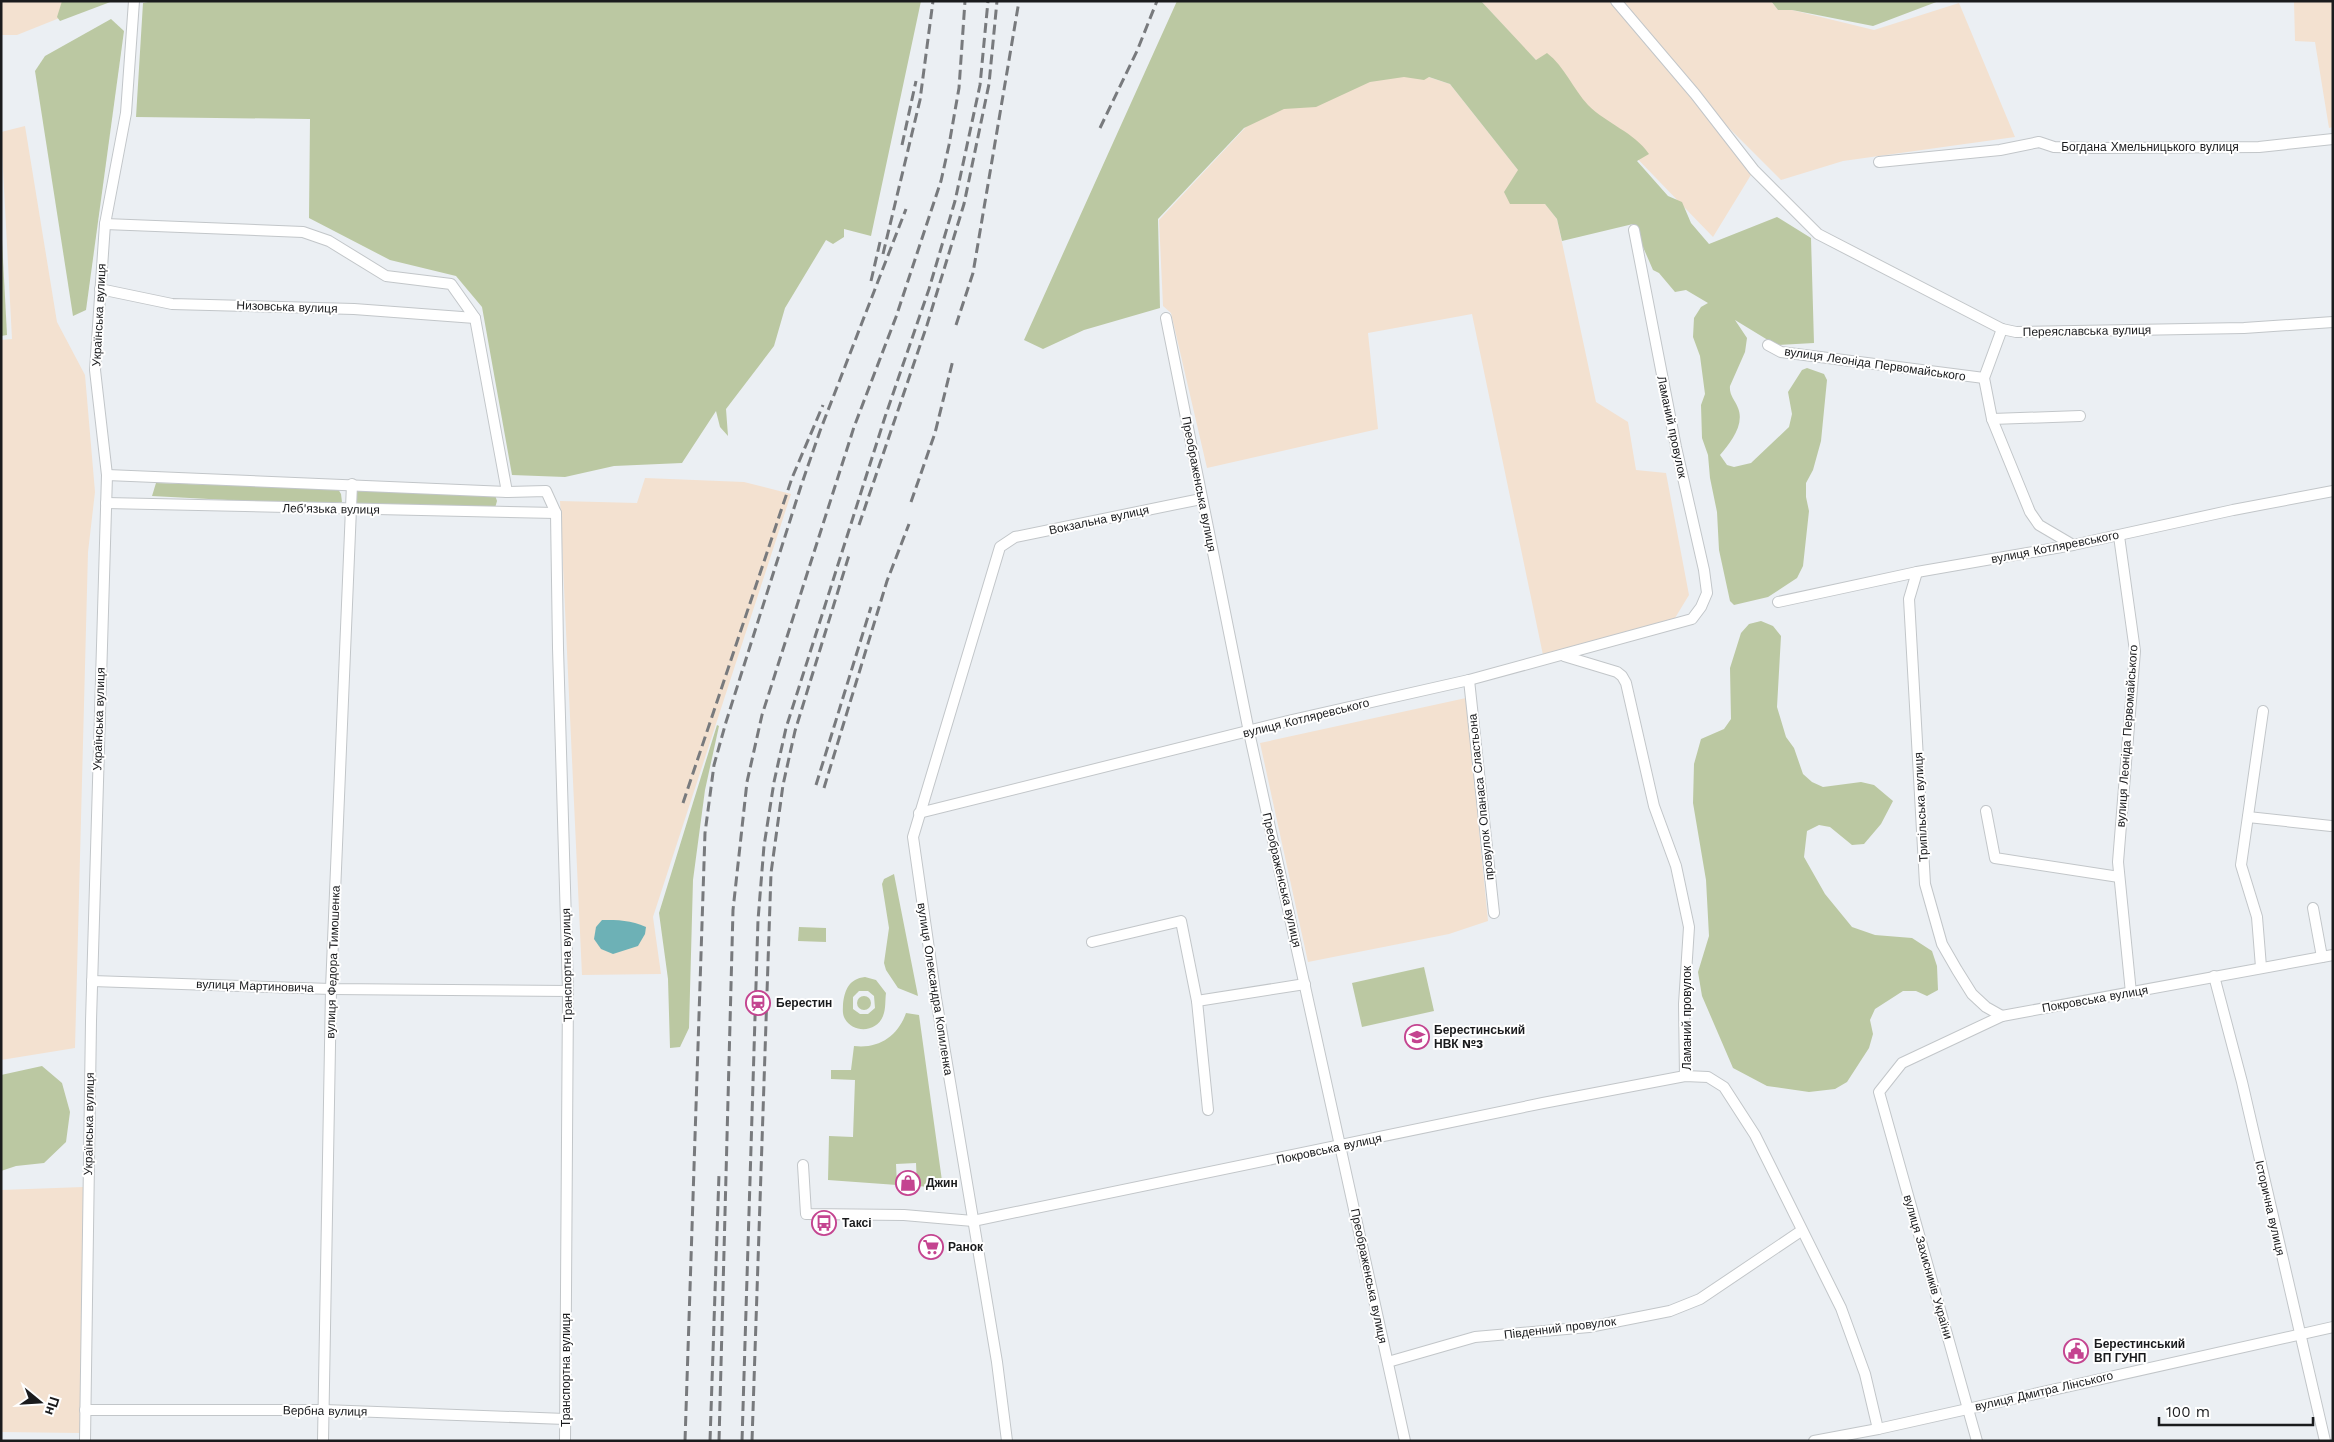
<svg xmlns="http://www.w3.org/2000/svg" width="2334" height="1442" font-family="'Work Sans',sans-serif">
	<rect width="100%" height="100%" fill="#ebeff3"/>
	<g fill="#f3e1d0">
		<polygon points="1,1 102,1 17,35 1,35"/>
		<polygon points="1481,1 1771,1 1778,10 1792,10 1874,30 1959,3 2015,137 1843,161 1781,180 1699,98 1754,170 1713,237 1625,146 1526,50"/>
		<polygon points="2294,1 2333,1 2333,127 2329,128 2315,42 2295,41"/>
		<polygon points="1397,67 1450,84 1557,219 1596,402 1628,422 1636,470 1666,473 1689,595 1675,618 1543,655 1472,314 1368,333 1378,429 1207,468 1171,313 1163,306 1159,220 1258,114"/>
		<polygon points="25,126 57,322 85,375 95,492 88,552 75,1048 1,1060 1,340 12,339 1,132"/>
		<polygon points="645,478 744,482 791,494 653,917 661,974 582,975 560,501 637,503"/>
		<polygon points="1466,698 1488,921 1449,934 1308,962 1260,743"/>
		<polygon points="83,1187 80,1433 1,1432 1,1190"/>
	</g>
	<g fill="#bbc8a2" fill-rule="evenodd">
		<polygon points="62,1 113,1 60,21 57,17"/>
		<polygon points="153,1 921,1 871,236 844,229 844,237 833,244 826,240 785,308 774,346 726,409 728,436 720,427 716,411 682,463 614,466 565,477 512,475 482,307 456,276 390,260 309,218 310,119 136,117 143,3"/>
		<path d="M1177,1H1481L1536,60L1547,53C1565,67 1573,89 1588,105C1607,124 1634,132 1649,154L1637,161L1668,196L1682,202L1691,223L1709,244L1777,217L1811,238L1814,343L1776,345L1735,320L1747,338L1745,352L1730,386C1729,395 1735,400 1738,408C1745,425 1730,443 1720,455L1727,465L1734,467L1751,463L1789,427L1792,414L1788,392L1802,370L1807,368L1824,374L1827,380L1821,441L1813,470L1806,483V497L1809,511L1803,566L1797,578L1768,597L1734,605L1730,601L1719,550L1717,512L1710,478L1708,455L1702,438L1701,405L1705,394L1700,356L1693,337L1694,318L1701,307L1708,303L1686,290L1675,292L1659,273L1653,270L1633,224L1562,241L1557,219L1545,204H1510L1504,192L1518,170L1450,84L1429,77L1424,80L1404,77L1370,82L1316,107L1284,109L1244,128L1158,219L1160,308L1084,330L1043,349L1024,340Z"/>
		<polygon points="1771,1 1939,1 1873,26 1792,10 1778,10"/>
		<polygon points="111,19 124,31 86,310 73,316 35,71 45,56"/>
		<polygon points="1,221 7,335 1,336"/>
		<polygon points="156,483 338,489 341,494 342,502 319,505 152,496"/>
		<polygon points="357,491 495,495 497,501 495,508 379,506 356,503"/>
		<polygon points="1761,621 1773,626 1781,636 1777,707 1786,737 1794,748 1803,774 1812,782 1823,787 1861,782 1874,785 1893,801 1881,824 1864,844 1852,845 1830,827 1819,825 1807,831 1804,857 1825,894 1852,927 1875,935 1912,938 1932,951 1937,966 1938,990 1927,996 1916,991 1903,991 1875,1009 1870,1020 1873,1034 1869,1048 1847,1082 1835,1089 1809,1092 1767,1086 1733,1068 1702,996 1698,972 1709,936 1706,880 1693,803 1694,764 1701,739 1724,729 1731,719 1730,668 1741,633 1749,624"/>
		<polygon points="717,725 719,726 705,790 693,880 689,1028 680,1047 670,1048 668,979 659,913"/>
		<polygon points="894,874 918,996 898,988 886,970 884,963 889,928 882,884 884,879"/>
		<polygon points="799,927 826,928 826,942 798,941"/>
		<polygon points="1424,967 1434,1011 1362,1027 1352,983"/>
		<path d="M865,977L876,980L886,993C885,1000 886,1009 883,1016C877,1032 854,1034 845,1019C842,1014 843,1009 843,1004C845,989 849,979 865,977ZM859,991H868L874,996L875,1008L868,1014H860L853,1009V997Z"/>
		<circle cx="864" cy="1003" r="7"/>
		<path d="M906,1013L919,1015L943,1188L917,1186L916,1163L896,1164L897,1185L828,1180L829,1136L853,1137L855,1080L831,1079V1070H851L854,1046C879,1049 898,1036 906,1013Z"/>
		<polygon points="42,1066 62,1083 70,1112 66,1142 44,1163 16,1166 1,1171 1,1075"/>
	</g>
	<path fill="#6db1b6" d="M602,920C618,920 631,920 646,927L645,934L638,946L613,954L601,949L594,939L596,927Z"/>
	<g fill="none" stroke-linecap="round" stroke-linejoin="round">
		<defs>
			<g id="minor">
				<polyline points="1616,1 1695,94 1754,170 1818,234 2002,329 2016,332 2244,328 2333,322"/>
				<polyline points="1879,162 2000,150 2039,142 2054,147 2093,148 2259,147 2333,139"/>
				<polyline points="105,224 303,232 329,241 386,276 451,284 475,318 507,492"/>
				<polyline points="100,289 172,304 354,309 475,318"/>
				<polyline points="1166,318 1249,732 1405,1441"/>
				<polyline points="2002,329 1984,378 1992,419 2030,512 2039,525 2073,545"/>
				<polyline points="1768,345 1781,352 1984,378"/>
				<polyline points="1992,419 2080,416"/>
				<polyline points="107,475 507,492 546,491 556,513 558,648 568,991 565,1441"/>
				<polyline points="106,503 556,513"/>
				<polyline points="2119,536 2135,651 2118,862 2131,993"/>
				<polyline points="1917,572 1909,599 1925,884 1942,944 1957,970 1972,994 1986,1007 2002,1016"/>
				<polyline points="1778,602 1917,572 2073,545 2233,510 2333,491"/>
				<polyline points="1564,656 1617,672 1622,676 1626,683 1654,806 1676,866 1689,927 1684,1004 1685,1076"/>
				<polyline points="1469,680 1494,913"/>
				<polyline points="1986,811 1995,858 2119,877"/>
				<polyline points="919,813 1292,720 1469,680 1692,619 1701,607 1707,593 1704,570 1676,447 1634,230"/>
				<polyline points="2248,817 2331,826"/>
				<polyline points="2313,908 2322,957"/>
				<polyline points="1092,942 1181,921 1197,1001 1208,1110"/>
				<polyline points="2261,967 2257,917 2241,865 2263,711"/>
				<polyline points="2214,976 2242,1082 2325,1441"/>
				<polyline points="92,981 331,989 568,991"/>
				<polyline points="1197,1001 1305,984"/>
				<polyline points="803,1165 806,1214 904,1215 973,1221 1543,1103 1685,1076 1708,1077 1724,1087 1755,1135 1841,1308 1865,1374 1878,1429"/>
				<polyline points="1388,1362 1475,1337 1589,1327 1670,1311 1700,1299 1801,1231"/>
				<polyline points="85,1410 324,1410 565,1419"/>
				<polyline points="85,1441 91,1021 107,475 95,370 105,224 126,113 134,1"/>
				<polyline points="323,1441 331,989 352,484"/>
				<polyline points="1007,1441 997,1362 936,998 913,837 1000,547 1015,537 1201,499"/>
				<polyline points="1814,1441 1878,1429 2333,1327"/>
				<polyline points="1977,1441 1879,1092 1902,1063 2002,1016 2333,955"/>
			</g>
		</defs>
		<use href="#minor" stroke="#c2c6c9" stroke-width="12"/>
		<use href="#minor" stroke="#fff" stroke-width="10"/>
		<g stroke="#787a7d" stroke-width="3" stroke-dasharray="10 5" stroke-linecap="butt">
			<polyline points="1100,128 1137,51 1157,1"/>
			<polyline points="902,145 916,81"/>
			<polyline points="883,254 920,100 933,1"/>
			<polyline points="871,281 880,242"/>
			<polyline points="956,325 973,273 1019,1"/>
			<polyline points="911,502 935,433 953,360"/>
			<polyline points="859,525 927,325 964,204 989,84 997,1"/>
			<polyline points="816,785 871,607"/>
			<polyline points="824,788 887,581 909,524"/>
			<polyline points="683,803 792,478 823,405"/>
			<polyline points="685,1441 705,833 714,765 726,722 801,486 820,431 906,209"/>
			<polyline points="710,1441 719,1174"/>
			<polyline points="719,1441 733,910 747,782 762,715 854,427 896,317 941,181 949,145 959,88 965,1"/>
			<polyline points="742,1441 758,920 764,846 774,782 786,728 885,417 929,289 955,201 980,85 988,1"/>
			<polyline points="752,1441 771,873 783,785 795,731 850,552"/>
		</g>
	</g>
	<defs>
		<symbol id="station-ring" viewBox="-11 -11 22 22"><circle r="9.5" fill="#fff" stroke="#c44490" stroke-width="1.5"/><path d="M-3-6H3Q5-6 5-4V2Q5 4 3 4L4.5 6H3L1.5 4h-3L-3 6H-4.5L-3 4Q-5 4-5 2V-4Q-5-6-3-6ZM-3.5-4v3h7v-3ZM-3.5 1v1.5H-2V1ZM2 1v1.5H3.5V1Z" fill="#c44490"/></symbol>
		<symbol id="school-ring" viewBox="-11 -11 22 22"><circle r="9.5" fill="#fff" stroke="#c44490" stroke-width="1.5"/><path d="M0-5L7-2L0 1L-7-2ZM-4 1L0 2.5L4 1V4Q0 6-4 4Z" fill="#c44490"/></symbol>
		<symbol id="shop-ring" viewBox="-11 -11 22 22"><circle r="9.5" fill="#fff" stroke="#c44490" stroke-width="1.5"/><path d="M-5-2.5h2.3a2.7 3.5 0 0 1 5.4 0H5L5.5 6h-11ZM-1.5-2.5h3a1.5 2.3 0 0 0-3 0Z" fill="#c44490"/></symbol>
		<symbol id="bus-ring" viewBox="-11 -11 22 22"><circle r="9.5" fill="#fff" stroke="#c44490" stroke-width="1.5"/><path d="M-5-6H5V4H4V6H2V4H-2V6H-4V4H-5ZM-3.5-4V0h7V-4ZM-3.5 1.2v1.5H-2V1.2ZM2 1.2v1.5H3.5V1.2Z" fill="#c44490"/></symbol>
		<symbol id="supermarket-ring" viewBox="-11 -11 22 22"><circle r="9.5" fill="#fff" stroke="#c44490" stroke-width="1.5"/><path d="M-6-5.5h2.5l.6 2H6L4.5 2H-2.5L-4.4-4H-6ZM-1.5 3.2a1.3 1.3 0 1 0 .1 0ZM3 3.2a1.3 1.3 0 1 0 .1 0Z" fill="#c44490"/></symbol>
		<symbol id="civic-ring" viewBox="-11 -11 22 22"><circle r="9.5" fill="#fff" stroke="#c44490" stroke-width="1.5"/><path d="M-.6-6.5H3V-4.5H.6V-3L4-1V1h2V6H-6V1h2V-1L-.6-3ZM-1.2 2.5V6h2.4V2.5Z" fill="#c44490"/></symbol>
	</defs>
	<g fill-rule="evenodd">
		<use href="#station-ring" x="744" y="989" width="28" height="28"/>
		<use href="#school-ring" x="1403" y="1023" width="28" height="28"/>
		<use href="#shop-ring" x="894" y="1169" width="28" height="28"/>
		<use href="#bus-ring" x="810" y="1209" width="28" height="28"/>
		<use href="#supermarket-ring" x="917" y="1233" width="28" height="28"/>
		<use href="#civic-ring" x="2062" y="1337" width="28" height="28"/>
	</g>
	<g text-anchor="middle" stroke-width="4" stroke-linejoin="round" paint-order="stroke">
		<g font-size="12" fill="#1a1b1d" stroke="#fff">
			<text x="2150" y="151">Богдана Хмельницького вулиця</text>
			<text transform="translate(287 307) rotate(2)" y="4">Низовська вулиця</text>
			<text transform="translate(99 315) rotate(-87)" y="4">Українська вулиця</text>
			<text transform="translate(2087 331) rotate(-1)" y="4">Переяславська вулиця</text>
			<text transform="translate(1875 364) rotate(8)" y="4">вулиця Леоніда Первомайського</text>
			<text transform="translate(1672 427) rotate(78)" y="4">Ламаний провулок</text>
			<text transform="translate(1199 484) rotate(79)" y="4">Преображенська вулиця</text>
			<text transform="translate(331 509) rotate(1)" y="4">Леб'язька вулиця</text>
			<text transform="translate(1099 520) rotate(-12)" y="4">Вокзальна вулиця</text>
			<text transform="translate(2055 547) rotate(-11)" y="4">вулиця Котляревського</text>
			<text transform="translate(1306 718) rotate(-14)" y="4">вулиця Котляревського</text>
			<text transform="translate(99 719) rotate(-88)" y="4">Українська вулиця</text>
			<text transform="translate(2127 736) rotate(-86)" y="4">вулиця Леоніда Первомайського</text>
			<text transform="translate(1481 797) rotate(-96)" y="4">провулок Опанаса Сластьона</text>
			<text transform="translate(1921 807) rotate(-93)" y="4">Трипільська вулиця</text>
			<text transform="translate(1282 880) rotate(77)" y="4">Преображенська вулиця</text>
			<text transform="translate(333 962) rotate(-88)" y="4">вулиця Федора Тимошенка</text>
			<text transform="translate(567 965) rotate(-91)" y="4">Транспортна вулиця</text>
			<text transform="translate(255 986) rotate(2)" y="4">вулиця Мартиновича</text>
			<text transform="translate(935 989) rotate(81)" y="4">вулиця Олександра Копиленка</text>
			<text transform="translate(2095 999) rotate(-10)" y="4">Покровська вулиця</text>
			<text transform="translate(1687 1018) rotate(-90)" y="4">Ламаний провулок</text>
			<text transform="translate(89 1124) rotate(-89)" y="4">Українська вулиця</text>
			<text transform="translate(1329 1149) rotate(-12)" y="4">Покровська вулиця</text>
			<text transform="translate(2270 1208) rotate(77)" y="4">Історична вулиця</text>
			<text transform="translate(1928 1267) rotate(74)" y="4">вулиця Захисників України</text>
			<text transform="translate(1369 1276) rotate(78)" y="4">Преображенська вулиця</text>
			<text transform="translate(1560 1328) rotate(-7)" y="4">Південний провулок</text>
			<text transform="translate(566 1370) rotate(-90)" y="4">Транспортна вулиця</text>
			<text transform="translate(2044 1391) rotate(-13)" y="4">вулиця Дмитра Лінського</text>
			<text transform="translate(325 1411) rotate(1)" y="4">Вербна вулиця</text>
		</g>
		<g font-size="12" font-weight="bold" fill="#1a1b1d" stroke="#fff" text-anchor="start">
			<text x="776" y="1007">Берестин</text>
			<text x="1434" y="1034">Берестинський<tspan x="1434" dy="14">НВК №3</tspan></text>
			<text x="926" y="1187">Джин</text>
			<text x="842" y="1227">Таксі</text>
			<text x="948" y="1251">Ранок</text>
			<text x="2094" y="1348">Берестинський<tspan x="2094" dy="14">ВП ГУНП</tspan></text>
		</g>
	</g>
	<rect width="2334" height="1442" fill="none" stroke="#1a1b1d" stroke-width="5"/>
	<g transform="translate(40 1402) rotate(108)" stroke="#ffffff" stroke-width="4" paint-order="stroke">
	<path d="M0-4L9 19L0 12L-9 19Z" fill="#1a1b1d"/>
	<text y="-8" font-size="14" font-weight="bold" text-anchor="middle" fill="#1a1b1d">Пн</text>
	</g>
	<path d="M2159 1417v8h154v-8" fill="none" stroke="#1a1b1d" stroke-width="2.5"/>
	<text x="2166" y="1417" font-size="15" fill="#1a1b1d" stroke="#ffffff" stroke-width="4" paint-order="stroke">100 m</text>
</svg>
